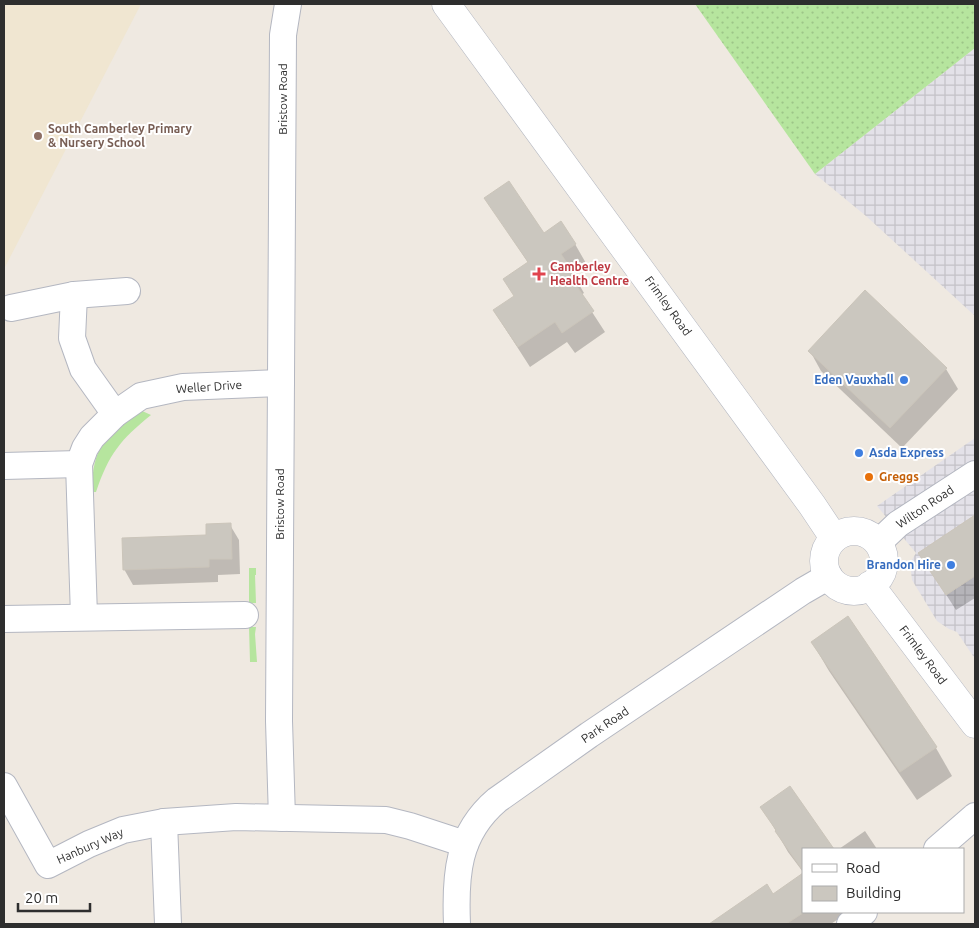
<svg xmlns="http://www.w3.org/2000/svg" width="979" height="928" font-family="Ubuntu,sans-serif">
	<defs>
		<pattern id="industrial-grid" width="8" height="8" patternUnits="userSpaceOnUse" patternTransform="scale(1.25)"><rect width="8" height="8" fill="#e3e1e8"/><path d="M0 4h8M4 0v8" fill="none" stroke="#c3c1c7"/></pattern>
		<pattern id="garden-dots" width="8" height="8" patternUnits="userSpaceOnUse" patternTransform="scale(1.25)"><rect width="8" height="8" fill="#b6e59e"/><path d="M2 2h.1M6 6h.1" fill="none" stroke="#9dc588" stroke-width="1.8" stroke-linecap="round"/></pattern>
	</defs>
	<rect width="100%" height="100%" fill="#efe9e1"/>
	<g fill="url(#industrial-grid)">
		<polygon points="975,48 975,316 866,216 815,174"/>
		<polygon points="975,438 975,659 957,632 949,629 937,621 912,580 910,563 916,553 877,506"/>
	</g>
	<polygon fill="#f0e6d1" points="4,4 141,4 4,269"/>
	<g fill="#b6e59e">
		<path d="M140,410L151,415C120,440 109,454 96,492H92C92,446 106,436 140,410Z"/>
		<polygon points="249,568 256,568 256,575 255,575 256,603 249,603"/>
		<polygon points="249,627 256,627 255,634 257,662 250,662"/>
	</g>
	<polygon fill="url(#garden-dots)" points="695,4 975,4 975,48 815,174"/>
	<g fill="#0003">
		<polygon points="486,198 544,234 575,244 587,265 573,274 584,293 581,295 605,332 575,353 567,342 530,367 494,311 515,297 529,264"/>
		<polygon points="865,292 946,369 958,389 902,448 821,371 810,351"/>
		<polygon points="975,517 975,598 956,610 920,554"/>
		<polygon points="230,525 239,540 240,574 218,575 218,582 133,585 124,569 208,536"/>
		<polygon points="847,618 936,748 952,776 917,800 829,671 812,642"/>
		<polygon points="789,788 832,849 803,849 803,872 788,852 762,807"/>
		<polygon points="865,831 877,849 839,849"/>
		<polygon points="773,895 803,912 848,912 831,924 723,924 720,918"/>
	</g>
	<g fill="#cbc7bf" stroke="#cbc5ba">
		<polygon points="509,181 544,233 561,221 576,244 561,254 573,272 569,275 594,311 562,333 555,322 518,347 493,310 514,296 503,279 528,262 484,198"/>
		<polygon points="865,290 947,368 890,428 808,351"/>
		<polygon points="975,515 975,576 946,595 918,553"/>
		<polygon points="231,523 232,559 209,559 209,567 123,570 122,538 206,535 206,524"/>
		<polygon points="848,616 937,747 900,772 811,642"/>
		<polygon points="790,786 834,849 803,849 803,871 775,831 776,830 760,807"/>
		<polygon points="803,873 803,913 786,924 709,924 767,884 773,894"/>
	</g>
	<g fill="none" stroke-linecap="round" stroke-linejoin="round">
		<defs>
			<g id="minor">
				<polyline points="74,295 72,338 83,369 115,414"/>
				<polyline points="11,308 74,295 127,291"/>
				<polyline points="4,466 79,464"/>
				<polyline points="878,543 898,524 975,474"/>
				<polyline points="84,616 79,464 85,448 92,437 115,414 141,396 183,387 281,383"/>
				<polyline points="4,619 245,615"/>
				<polyline points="4,786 48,865 89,844 123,830 164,822 236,817 386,820 410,826 465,844"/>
				<polyline points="282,818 279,721 283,35 288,4"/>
				<polyline points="164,822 168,924"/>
				<polyline points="937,849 975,816"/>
				<path d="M457,924C455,876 457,834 497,800L589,735L803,591L829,576"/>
				<polyline points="850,924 864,912"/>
			</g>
			<g id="secondary">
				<polyline points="446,4 812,505 834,538"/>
				<circle cx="854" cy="561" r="30"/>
				<polyline points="870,585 975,724"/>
			</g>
		</defs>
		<use href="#minor" stroke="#b4b7c1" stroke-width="28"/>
		<use href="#secondary" stroke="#b4b7c1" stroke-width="29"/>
		<use href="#minor" stroke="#fff" stroke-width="26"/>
		<use href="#secondary" stroke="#fff" stroke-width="28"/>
	</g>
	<circle fill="#8d6e63" stroke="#fff" stroke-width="2" cx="38" cy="136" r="5"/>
	<path fill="#e0444e" stroke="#fff" stroke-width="2" d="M536.5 266.5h5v5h5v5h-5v5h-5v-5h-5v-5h5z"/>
	<g fill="#3f7fe0" stroke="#fff" stroke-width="2">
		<circle cx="904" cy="380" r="5"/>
		<circle cx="859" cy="453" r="5"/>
		<circle cx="951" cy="565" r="5"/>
	</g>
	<circle fill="#e8710a" stroke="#fff" stroke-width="2" cx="869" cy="477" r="5"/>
	<g text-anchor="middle" stroke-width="4" stroke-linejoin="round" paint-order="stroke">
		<g font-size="12" fill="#2e2e2e" stroke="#fff">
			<text transform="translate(283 99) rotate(-90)" y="4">Bristow Road</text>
			<text transform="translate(668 306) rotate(54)" y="4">Frimley Road</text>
			<text transform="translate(209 387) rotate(-4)" y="4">Weller Drive</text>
			<text transform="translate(280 504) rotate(-90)" y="4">Bristow Road</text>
			<text transform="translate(925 507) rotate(-34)" y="4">Wilton Road</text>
			<text transform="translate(923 655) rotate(53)" y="4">Frimley Road</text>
			<text transform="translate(605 725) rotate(-34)" y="4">Park Road</text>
			<text transform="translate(90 846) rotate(-24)" y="4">Hanbury Way</text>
		</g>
		<g font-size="12" font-weight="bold" fill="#785e54" stroke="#fff" text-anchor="start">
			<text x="48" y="133">South Camberley Primary<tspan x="48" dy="14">&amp; Nursery School</tspan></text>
		</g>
		<g font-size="12" font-weight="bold" fill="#be3a42" stroke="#fff" text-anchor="start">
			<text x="550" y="271">Camberley<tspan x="550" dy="14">Health Centre</tspan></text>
		</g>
		<g font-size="12" font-weight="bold" fill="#366cbe" stroke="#fff" text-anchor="end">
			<text x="894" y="384">Eden Vauxhall</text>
			<text x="869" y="457" text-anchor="start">Asda Express</text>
			<text x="941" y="569">Brandon Hire</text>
		</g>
		<g font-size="12" font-weight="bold" fill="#c56008" stroke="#fff" text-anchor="start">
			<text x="879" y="481">Greggs</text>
		</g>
	</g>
	<rect width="979" height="928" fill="none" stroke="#2e2e2e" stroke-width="10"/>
	<rect x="802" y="848" width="162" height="65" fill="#ffffff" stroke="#ababab"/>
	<rect x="812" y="864" width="25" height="8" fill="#ffffff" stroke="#ababab"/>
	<text x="846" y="873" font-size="15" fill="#2e2e2e">Road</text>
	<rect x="812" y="886" width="25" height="15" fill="#cbc7bf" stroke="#ababab"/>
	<text x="846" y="898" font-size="15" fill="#2e2e2e">Building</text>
	<path d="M18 903v8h72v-8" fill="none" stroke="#2e2e2e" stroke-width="2.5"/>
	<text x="25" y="903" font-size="15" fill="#2e2e2e" stroke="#ffffff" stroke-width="4" paint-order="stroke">20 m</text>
</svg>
